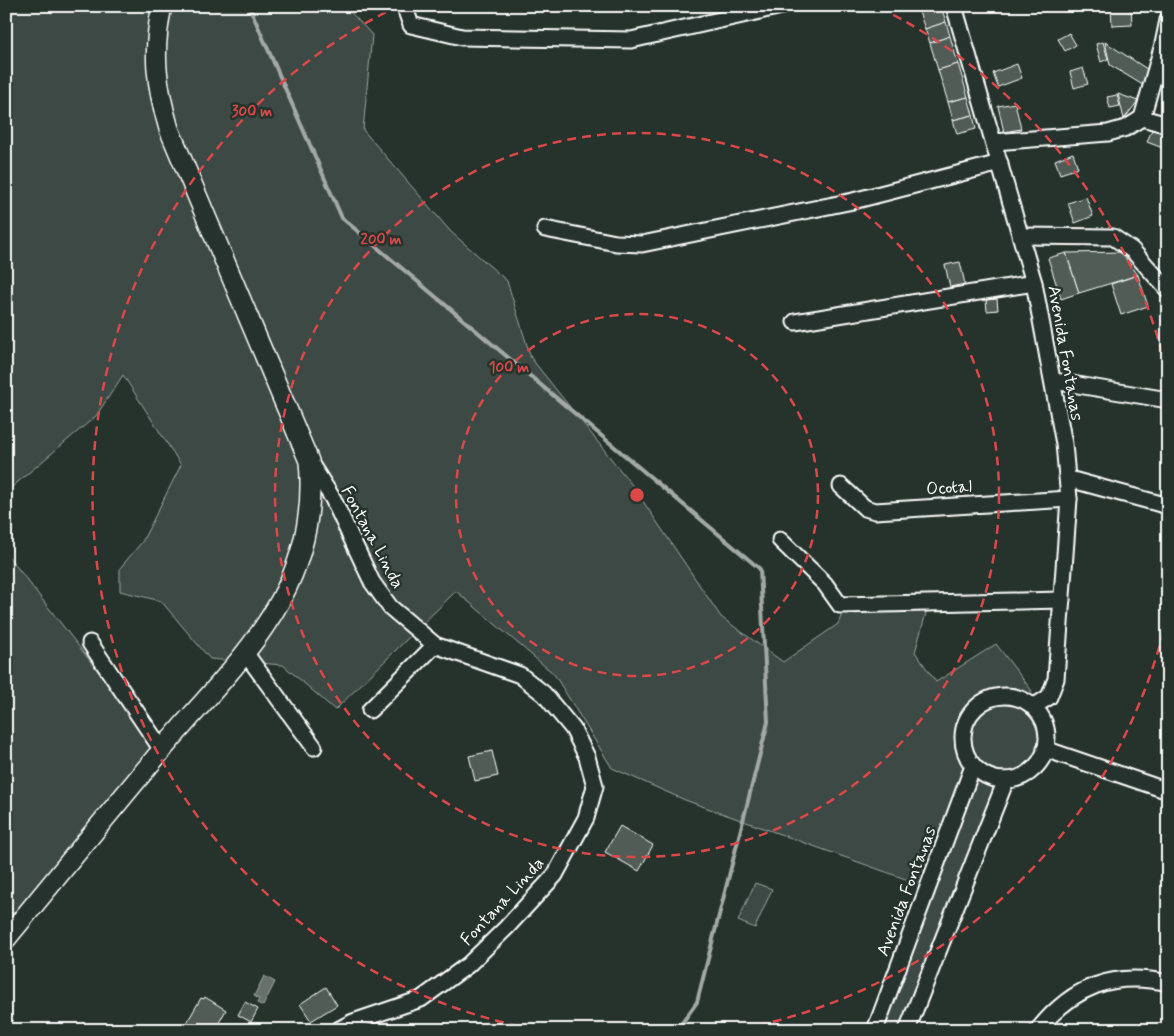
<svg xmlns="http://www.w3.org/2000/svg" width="1174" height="1036" font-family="Mynerve,sans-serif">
	<rect width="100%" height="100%" fill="#26332d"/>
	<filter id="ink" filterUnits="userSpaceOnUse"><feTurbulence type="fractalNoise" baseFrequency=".02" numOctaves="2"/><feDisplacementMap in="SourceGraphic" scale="10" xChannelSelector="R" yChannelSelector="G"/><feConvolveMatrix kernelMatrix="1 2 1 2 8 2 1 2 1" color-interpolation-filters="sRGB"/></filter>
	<g filter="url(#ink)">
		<g fill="#3e4944" stroke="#9ea4a2">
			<path d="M6,6H345L372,35L363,130L451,232L507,281L531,358L632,485L721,617L783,662L838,624L844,609L928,606L915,652L936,682L996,644L1032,691L1022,698C976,688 949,725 973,766L925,886L685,800L612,768L554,674L456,591L335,710L283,665L210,659L161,601L120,591V568L142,542L181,465L123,375L96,416L6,492Z"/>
			<polygon points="6,553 158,748 6,934"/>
			<path d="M1006,698C1059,710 1056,769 1004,779L906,1030H880L975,768C957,733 964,703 1006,698Z"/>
			<polygon points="755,883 772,889 755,928 738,921"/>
		</g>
		<polygon fill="#67706c" stroke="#a4a9a7" points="264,976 275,982 263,1006 257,1003 259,999 254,996"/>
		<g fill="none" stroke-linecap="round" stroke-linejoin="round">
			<polyline stroke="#a4a9a7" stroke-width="4" points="249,6 342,218 760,569 768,722 697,1002 677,1030"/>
		</g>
		<g fill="#515c57" stroke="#fff">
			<polygon points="660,6 689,6 661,11"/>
			<polygon points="917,6 941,6 946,22 925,29"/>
			<polygon points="1111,6 1131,6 1132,25 1112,26"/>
			<polygon points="946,22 950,36 930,43 925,29"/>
			<polygon points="1069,33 1076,45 1065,51 1058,39"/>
			<polygon points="950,36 958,64 938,70 930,43"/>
			<polygon points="1103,42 1108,59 1101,62 1096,44"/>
			<polygon points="1105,42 1150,71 1146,87 1110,65"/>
			<polygon points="958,64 968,97 948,102 938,70"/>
			<polygon points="1017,64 1022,78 998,87 993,73"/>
			<polygon points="1083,68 1088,84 1074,88 1070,72"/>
			<polygon points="1118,94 1138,101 1124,119"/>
			<polygon points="1117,95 1120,106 1110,108 1107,97"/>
			<polygon points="968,97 973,115 953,120 948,102"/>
			<polygon points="1015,103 1021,129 1004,132 998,106"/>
			<polygon points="973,115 976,129 957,134 953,120"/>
			<polygon points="1153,127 1168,133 1168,150 1147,142"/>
			<polygon points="1073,153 1078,168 1060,174 1055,160"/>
			<polygon points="1086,197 1093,216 1075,223 1068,203"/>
			<polygon points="1121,252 1138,275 1079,293 1066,253"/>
			<polygon points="1066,253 1079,293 1061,299 1048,258"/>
			<polygon points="960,262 965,284 950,287 945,265"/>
			<polygon points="1138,275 1148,306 1121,315 1111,284"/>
			<polygon points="997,299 998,310 987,311 986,300"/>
			<polygon points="492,751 498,776 475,781 469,756"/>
			<polygon points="620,826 653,845 639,871 605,852"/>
			<polygon points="326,987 337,1005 311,1021 300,1004"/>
			<polygon points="205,997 226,1010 215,1030 188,1030 190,1027 186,1024 201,998 204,999"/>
			<polygon points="245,1002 258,1009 251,1022 238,1015"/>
		</g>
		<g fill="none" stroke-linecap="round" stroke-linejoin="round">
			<defs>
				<g id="minor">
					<polyline points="407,6 406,11 411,25 462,37 631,40 782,6"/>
					<polyline points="954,6 1034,283 1064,444 1069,499 1056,679 1049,697 1033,707"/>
					<polyline points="1142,118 1163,44 1168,20"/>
					<polyline points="1142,118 1168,125"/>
					<polyline points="994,142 1108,133 1126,128 1142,118"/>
					<polyline points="545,229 616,243 642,244 853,201 1000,163"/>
					<polyline points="1021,236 1113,237 1132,250 1168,290"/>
					<polyline points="795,322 1034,283"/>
					<polyline points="1054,381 1168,400"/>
					<polyline points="309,461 333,499 372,582 390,607 435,645 520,675 544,694 573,729 587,757 595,786 586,818 555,875 506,928 468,965 421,999 353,1022 338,1030"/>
					<polyline points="1069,479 1168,506"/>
					<polyline points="841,486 865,508 875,511 1069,499"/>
					<polyline points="780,540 825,584 840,605 1062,600"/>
					<polyline points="90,643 162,750"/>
					<polyline points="246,654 314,747"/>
					<circle cx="1005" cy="738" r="42"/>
					<polyline points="370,710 435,645"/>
					<polyline points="1045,749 1168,791"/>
					<polyline points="875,1030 973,766"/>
					<polyline points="907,1030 1006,780"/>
					<path d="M1038,1030C1073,986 1113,971 1168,983"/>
				</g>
				<path id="major" d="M6,939C58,876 109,813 161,751C237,660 321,592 309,461L169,129C156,84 152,52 162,6"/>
			</defs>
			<use href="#minor" stroke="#fff" stroke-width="19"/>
			<use href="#major" stroke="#fff" stroke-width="22"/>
			<use href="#minor" stroke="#26332d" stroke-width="15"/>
			<use href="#major" stroke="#26332d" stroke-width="19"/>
		</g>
	</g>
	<g fill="none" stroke="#dc4848" stroke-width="2.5" stroke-dasharray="9 6">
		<circle cx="637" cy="495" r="181"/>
		<circle cx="637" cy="495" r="362"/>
		<path d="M1167 617A544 544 0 0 1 741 1029M533 1029A544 544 0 0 1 394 8M880 8A544 544 0 0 1 1167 373"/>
	</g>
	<g text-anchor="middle" stroke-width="5" stroke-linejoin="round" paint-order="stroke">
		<g font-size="18" fill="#fff" stroke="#26332d">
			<text transform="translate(1066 353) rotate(80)" y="6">Avenida Fontanas</text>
			<text transform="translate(949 487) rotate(-4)" y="6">Ocotal</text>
			<text transform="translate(373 537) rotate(62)" y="6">Fontana Linda</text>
			<text transform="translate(906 891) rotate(-69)" y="6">Avenida Fontanas</text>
			<text transform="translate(502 901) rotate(-47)" y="6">Fontana Linda</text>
		</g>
	</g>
	<circle cx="637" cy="495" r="8" fill="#dc4848" stroke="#26332d" stroke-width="2.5"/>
	<g font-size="15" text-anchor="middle" font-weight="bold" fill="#dc4848" stroke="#26332d" stroke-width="5" stroke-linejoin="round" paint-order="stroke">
		<text x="252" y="116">300 m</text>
		<text x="381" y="244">200 m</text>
		<text x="509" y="372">100 m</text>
	</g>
	<rect width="1174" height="1036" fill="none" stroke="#26332d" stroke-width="25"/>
	<rect x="12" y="12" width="1149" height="1011" fill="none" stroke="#fff" stroke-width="2" filter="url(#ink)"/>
</svg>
